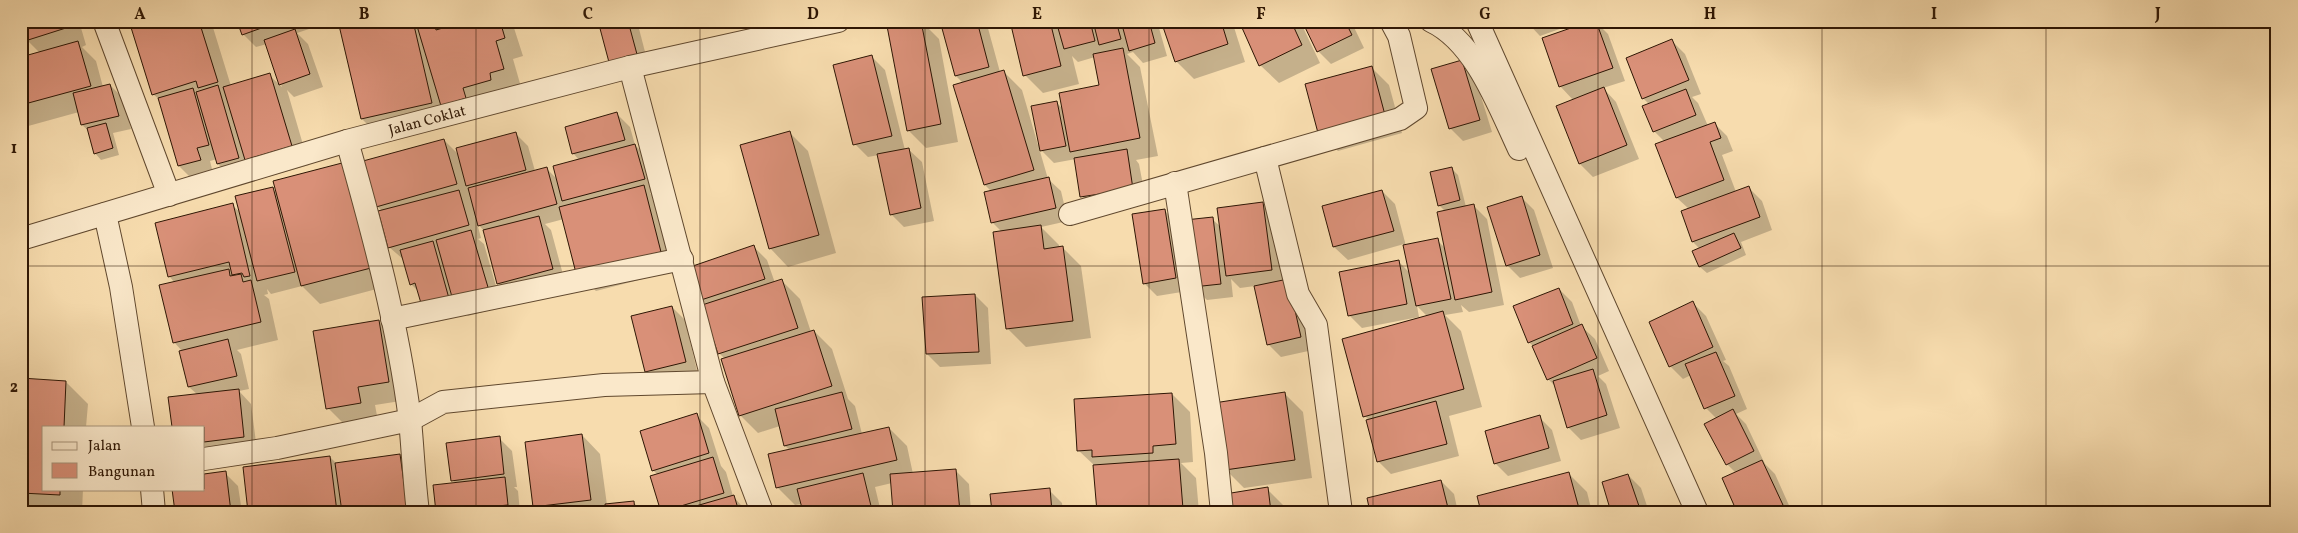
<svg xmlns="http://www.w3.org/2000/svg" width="2298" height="533" font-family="Vollkorn,serif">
	<rect width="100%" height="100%" fill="#f7dcae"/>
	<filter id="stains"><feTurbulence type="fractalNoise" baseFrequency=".004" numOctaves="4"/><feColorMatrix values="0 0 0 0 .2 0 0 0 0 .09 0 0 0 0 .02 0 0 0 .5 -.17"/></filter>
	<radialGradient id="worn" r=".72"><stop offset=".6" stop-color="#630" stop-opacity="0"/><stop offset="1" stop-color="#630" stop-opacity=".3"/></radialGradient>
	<g fill="#0003">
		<polygon points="21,21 79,21 86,45 82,47 96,61 103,87 110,85 123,98 131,129 113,133 119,155 101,160 95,153 89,131 82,125 79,112 21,128 21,59 40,53 27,40"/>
		<polygon points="131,21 211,21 231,86 269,75 282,87 267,44 256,47 243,34 239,21 319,21 321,25 297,33 308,44 323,87 294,97 287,90 309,165 264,178 250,164 231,177 218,164 217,159 210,161 213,173 192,179 179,166 161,101 153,94"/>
		<polygon points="339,21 426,21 427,25 433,23 441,30 454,26 453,21 507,21 514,28 523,56 513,59 521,87 483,116 461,123 447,109 380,137 362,119"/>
		<polygon points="599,21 637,21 650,71"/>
		<polygon points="921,21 939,39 958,142 926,148 908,130"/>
		<polygon points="941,21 986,21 1000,72 1003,71 1022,90 1038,145 1056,102 1063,109 1101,86 1095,57 1078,62 1072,56 1079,84 1043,93 1025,75 1011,21 1157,21 1167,56 1143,63 1133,52 1127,54 1140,67 1158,156 1136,160 1139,164 1146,201 1095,209 1082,196 1076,159 1054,163 1039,148 1048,179 1061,191 1068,221 1041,227 1059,245 1059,248 1063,248 1081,266 1091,338 1026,347 1008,329 1002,232 992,222 991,191 985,185 963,83 956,76"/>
		<polygon points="1162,21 1232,21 1245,62 1194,79 1176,61"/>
		<polygon points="1240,21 1300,21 1320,63 1279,83 1260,65"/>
		<polygon points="1303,21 1351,21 1364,48 1331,64 1318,51"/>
		<polygon points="1526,21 1582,21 1540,36"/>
		<polygon points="1595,21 1608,34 1625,81 1603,88 1616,102 1639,159 1593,177 1580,164 1558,107 1574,101 1560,86"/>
		<polygon points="1672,41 1685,54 1701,94 1692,97 1698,103 1708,126 1714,123 1727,136 1733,151 1722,155 1736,192 1749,188 1762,201 1772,230 1741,242 1746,255 1707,273 1700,267 1694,252 1700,249 1693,242 1682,212 1689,209 1677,198 1657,145 1665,142 1654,131 1649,104 1643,98"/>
		<polygon points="872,57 885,70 905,150 908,149 922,162 934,221 904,227 891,214 879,155 868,157 855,144"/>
		<polygon points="1461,61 1474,74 1492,132 1463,141 1450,128"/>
		<polygon points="1371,67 1389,85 1402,133 1338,151 1319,133"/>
		<polygon points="617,114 630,127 635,145 648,158 657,192 650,193 662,205 678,270 596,291 577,273 564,219 545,224 551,230 565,282 511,297 498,283 484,231 477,223 481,238 478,239 484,244 502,307 468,316 461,309 462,315 437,322 424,309 419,292 411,284 404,260 389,247 382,211 377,206 444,140 459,155 515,133 528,146 535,171 546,168 557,179 579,160 573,153"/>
		<polygon points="790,133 808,151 836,253 788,267 770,248"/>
		<polygon points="342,164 388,286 320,304 302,286 271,294 267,289 268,294 264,295 269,299 278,340 237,350 241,354 249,389 239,391 251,404 257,450 204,456 204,427 198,395 189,387 182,351 174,342 175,283 170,277 156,224 232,205 241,213 272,188 277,193"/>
		<polygon points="1451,168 1458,175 1466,207 1474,206 1487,219 1504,305 1469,312 1461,305 1463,312 1445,315 1461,331 1482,407 1449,416 1459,456 1391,474 1378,461 1369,420 1365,416 1428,317 1417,306 1419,317 1362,328 1349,315 1398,261 1410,273 1404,244 1348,260 1334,247 1324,207 1382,191 1395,204 1406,246 1437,240 1445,248 1445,211 1439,205"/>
		<polygon points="1521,197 1534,210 1553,268 1520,278 1507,265"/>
		<polygon points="1263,204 1276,217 1288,280 1313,350 1281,357 1268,344 1255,286 1240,288 1231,279 1233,297 1207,300 1194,287 1212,219 1221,227"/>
		<polygon points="1164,210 1177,223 1188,291 1157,296 1144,283"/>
		<polygon points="754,247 767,260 775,283 782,281 800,299 811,332 814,331 832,349 848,399 855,406 862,434 889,428 907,446 913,474 956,471 969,484 971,512 894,512 892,483 875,487 881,512 804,512 802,504 795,505 777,487 790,450 785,446 780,426 758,433 740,415 725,359 719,353 707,305 702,300"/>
		<polygon points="1559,289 1572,302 1581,326 1595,339 1609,371 1598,376 1606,384 1620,428 1581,440 1568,427 1556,387 1548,379 1534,347 1529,342"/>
		<polygon points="975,295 988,308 991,364 940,367 927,354"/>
		<polygon points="1693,303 1706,316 1726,360 1723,361 1729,366 1747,409 1736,414 1746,424 1765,464 1775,474 1792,512 1738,512 1736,473 1727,464 1717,419 1706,408 1691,375 1683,379 1670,366"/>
		<polygon points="672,307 685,320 698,375 660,384 647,371"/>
		<polygon points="378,321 397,339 407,400 375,405 378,421 346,426 328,408"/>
		<polygon points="21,380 66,382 88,404 86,427 44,427 44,489 83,489 82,512 21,512"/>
		<polygon points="1284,393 1303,412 1312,478 1244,488 1226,470"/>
		<polygon points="1172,394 1190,412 1193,462 1181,463 1196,478 1199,512 1099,512 1095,466 1078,450"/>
		<polygon points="696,415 709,428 721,466 726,472 733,496 747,512 662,512 652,477 658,475 653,470"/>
		<polygon points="1539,417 1552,430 1561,461 1508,476 1495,463"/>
		<polygon points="582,435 600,454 607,505 633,502 643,512 539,512 535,507"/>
		<polygon points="499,438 512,451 517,487 514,487 518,491 520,512 437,512 456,483 452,480"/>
		<polygon points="399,455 417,474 423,512 250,512 330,457 337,464"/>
		<polygon points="225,473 238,486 242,512 176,512 204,489 204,475"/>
		<polygon points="1569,474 1587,492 1592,512 1482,512"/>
		<polygon points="1628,475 1641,488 1649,512 1613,512"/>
		<polygon points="1441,481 1454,494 1458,512 1371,512"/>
		<polygon points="1267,489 1285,507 1286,512 1229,512"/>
		<polygon points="1049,490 1062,503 1063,512 993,512"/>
	</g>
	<g fill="#d99078" stroke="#2e1604">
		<polygon points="21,21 67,21 69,27 25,41"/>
		<polygon points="129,21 199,21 218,82 198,88 196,81 152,95"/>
		<polygon points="237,21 281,21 242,35"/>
		<polygon points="338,21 413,21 432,103 361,119"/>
		<polygon points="451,21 500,21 505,38 496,41 504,69 490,73 491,80 463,88 466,98 441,106 417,26 434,22 436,30 453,25"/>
		<polygon points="598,21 628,21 638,58 610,66"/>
		<polygon points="912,21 921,21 941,124 907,131 887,26"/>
		<polygon points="940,21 977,21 989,67 955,76"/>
		<polygon points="1010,21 1050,21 1061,66 1023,76"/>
		<polygon points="1056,21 1090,21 1095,41 1064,49"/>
		<polygon points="1093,21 1116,21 1121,39 1099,45"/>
		<polygon points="1121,21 1149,21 1155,43 1129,51"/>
		<polygon points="1161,21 1221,21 1228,44 1175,62"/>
		<polygon points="1239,21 1291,21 1302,45 1259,66"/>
		<polygon points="1302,21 1345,21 1352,35 1317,52"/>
		<polygon points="1591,21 1596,21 1613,68 1559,87 1542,38"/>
		<polygon points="295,29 310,74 279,85 264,40"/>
		<polygon points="1672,39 1689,80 1642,99 1626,58"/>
		<polygon points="78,41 91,86 21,105 21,57"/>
		<polygon points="1123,48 1140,138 1070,152 1059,93 1099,85 1093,54"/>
		<polygon points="872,55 892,136 853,145 833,65"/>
		<polygon points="1462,60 1480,120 1449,129 1431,69"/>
		<polygon points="1372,66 1385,115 1318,133 1305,84"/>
		<polygon points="1004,70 1034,170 984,185 953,85"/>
		<polygon points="270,73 292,146 245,160 223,87"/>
		<polygon points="110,84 119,116 81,125 73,93"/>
		<polygon points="218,85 239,158 217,164 196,92"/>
		<polygon points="1604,87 1627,145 1579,164 1556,106"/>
		<polygon points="193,88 209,145 197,148 201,160 178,166 158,98"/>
		<polygon points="1686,89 1696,115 1653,132 1642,106"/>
		<polygon points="1057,101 1066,146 1040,151 1031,106"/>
		<polygon points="617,112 625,140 572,154 565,127"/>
		<polygon points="1715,122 1721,138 1710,142 1724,180 1676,198 1655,144"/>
		<polygon points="106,123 113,148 94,154 87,128"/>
		<polygon points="790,131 819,235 769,249 740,145"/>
		<polygon points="516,132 526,170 466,186 456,148"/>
		<polygon points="444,139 457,184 376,207 363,161"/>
		<polygon points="635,144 645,179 562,201 553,166"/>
		<polygon points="909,148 921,208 890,215 877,154"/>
		<polygon points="1127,149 1133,189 1080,197 1074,158"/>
		<polygon points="342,163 371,268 301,286 273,181"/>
		<polygon points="547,167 557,204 478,226 468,188"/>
		<polygon points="1452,167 1460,200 1438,206 1430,172"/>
		<polygon points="1049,177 1056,208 991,223 984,192"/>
		<polygon points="644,185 661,252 576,273 559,207"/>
		<polygon points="1749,186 1760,217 1692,242 1681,211"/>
		<polygon points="273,187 295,272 257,281 235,196"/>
		<polygon points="459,190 469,225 388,248 378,211"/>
		<polygon points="1382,190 1394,231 1333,247 1322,206"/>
		<polygon points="1522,196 1540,255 1506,266 1487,207"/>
		<polygon points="1263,202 1272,270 1226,276 1217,208"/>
		<polygon points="233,203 250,276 244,277 242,273 232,275 229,262 168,277 155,223"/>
		<polygon points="1474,204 1492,292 1455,300 1437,212"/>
		<polygon points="1165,209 1176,278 1143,284 1132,214"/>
		<polygon points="539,216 553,269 497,284 483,230"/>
		<polygon points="1213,217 1221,284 1193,287 1185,220"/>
		<polygon points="1041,225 1044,249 1063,246 1073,321 1006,329 993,232"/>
		<polygon points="471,230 490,294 454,304 436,240"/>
		<polygon points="1734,233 1741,248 1699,267 1692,251"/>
		<polygon points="1438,238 1451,299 1416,306 1403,245"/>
		<polygon points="433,241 450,302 423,310 415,283 410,285 400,250"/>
		<polygon points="754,245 765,279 701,300 690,267"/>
		<polygon points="1399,260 1407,304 1348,316 1339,272"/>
		<polygon points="229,269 230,276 241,274 243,282 251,280 261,322 173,343 159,285"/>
		<polygon points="782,279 798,328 718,354 702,305"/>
		<polygon points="1288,279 1301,337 1267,345 1254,286"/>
		<polygon points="1559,288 1573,324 1528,343 1513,306"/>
		<polygon points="975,294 979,352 926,354 922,297"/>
		<polygon points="1693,301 1713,347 1669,367 1649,322"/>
		<polygon points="672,306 686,362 645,372 631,316"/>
		<polygon points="1443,311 1464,389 1363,417 1342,339"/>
		<polygon points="379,320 389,382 358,387 361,403 326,409 313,331"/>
		<polygon points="1582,324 1597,358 1547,380 1532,346"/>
		<polygon points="814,330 832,386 739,416 721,359"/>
		<polygon points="228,339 237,376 188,387 179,351"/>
		<polygon points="1716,352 1735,396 1704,409 1685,364"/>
		<polygon points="1593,369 1607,415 1567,428 1553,381"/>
		<polygon points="21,378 66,381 64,427 44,427 44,489 60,489 60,495 21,493"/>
		<polygon points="239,389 244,437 204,442 204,427 172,427 168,397"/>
		<polygon points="842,392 852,429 784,446 775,409"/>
		<polygon points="1285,392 1295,460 1225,470 1214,403"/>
		<polygon points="1172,393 1176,444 1153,446 1153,453 1092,457 1092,450 1077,451 1074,399"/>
		<polygon points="1436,401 1447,444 1377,462 1366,420"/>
		<polygon points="1733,409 1754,451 1726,465 1704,424"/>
		<polygon points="697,413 709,453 652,471 640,431"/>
		<polygon points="1540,415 1549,448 1494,464 1485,431"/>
		<polygon points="889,427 897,460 776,488 768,454"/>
		<polygon points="582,434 591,500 533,507 525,442"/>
		<polygon points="500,436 504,474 451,481 446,443"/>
		<polygon points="400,454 408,512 342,512 335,463"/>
		<polygon points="330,456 337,512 248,512 243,467"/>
		<polygon points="713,457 724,493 661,512 650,476"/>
		<polygon points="1179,459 1183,509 1097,512 1093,465"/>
		<polygon points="1762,460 1783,505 1768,512 1737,512 1722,478"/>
		<polygon points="956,469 960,512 893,512 890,474"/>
		<polygon points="226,471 231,512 175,512 172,489 204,489 204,474"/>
		<polygon points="1569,472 1580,512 1481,512 1477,496"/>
		<polygon points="863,473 871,506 845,512 803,512 797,489"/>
		<polygon points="1628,474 1641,512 1611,512 1602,482"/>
		<polygon points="505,477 508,505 436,512 433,485"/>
		<polygon points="1441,480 1449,512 1370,512 1367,498"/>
		<polygon points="1268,487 1271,512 1227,512 1225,494"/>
		<polygon points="1050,488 1052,512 992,512 990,494"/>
		<polygon points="734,495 739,512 675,512"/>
		<polygon points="634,501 635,512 606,512 605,504"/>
	</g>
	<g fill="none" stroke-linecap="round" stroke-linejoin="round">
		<defs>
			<g id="minor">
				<polyline points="104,21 169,195"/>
				<path d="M1431,21C1476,42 1499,107 1519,149"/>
				<polyline points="1477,21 1697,512"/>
				<polyline points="630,67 713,382 762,512"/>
				<path d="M347,141C373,233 398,325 410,420C413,451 414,481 418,512"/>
				<polyline points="1265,158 1298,294 1316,325 1341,512"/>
				<polyline points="1175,183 1216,453 1222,512"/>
				<polyline points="105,214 121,287 143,427"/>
				<polyline points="1070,214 1400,119 1416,108 1399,36 1391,21"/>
				<polyline points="21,239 347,141 630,67 838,21"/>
				<polyline points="392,319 682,259"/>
				<polyline points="204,459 277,448 410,420 443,402 604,385 713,382"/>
				<polyline points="152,489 154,512"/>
			</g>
		</defs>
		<use href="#minor" stroke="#60482e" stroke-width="24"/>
		<use href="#minor" stroke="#fae8ca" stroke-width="22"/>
	</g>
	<path fill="none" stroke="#2e1604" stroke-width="1" stroke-opacity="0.55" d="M252,21V512M476,21V512M700,21V512M925,21V512M1149,21V512M1373,21V512M1598,21V512M1822,21V512M2046,21V512M21,266H2277"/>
	<g text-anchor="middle" stroke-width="4" stroke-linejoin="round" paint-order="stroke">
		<g font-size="15" fill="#2e1604" stroke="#fae8ca">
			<text transform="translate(427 120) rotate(-15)" y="5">Jalan Coklat</text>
		</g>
	</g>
	<rect width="2298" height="533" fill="none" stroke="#f7dcae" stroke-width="55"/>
	<rect x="42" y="426" width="162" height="65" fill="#fae8ca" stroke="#a8947b"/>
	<rect x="52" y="442" width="25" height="8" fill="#fae8ca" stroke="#a8947b"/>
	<text x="88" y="450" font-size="15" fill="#2e1604">Jalan</text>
	<rect x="52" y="463" width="25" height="15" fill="#d99078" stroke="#a8947b"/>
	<text x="88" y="476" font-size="15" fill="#2e1604">Bangunan</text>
	<rect x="28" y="28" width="2242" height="478" fill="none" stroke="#2e1604" stroke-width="2"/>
	<g font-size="16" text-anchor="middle" font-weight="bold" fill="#2e1604">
		<text x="140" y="19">A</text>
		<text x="364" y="19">B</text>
		<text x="588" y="19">C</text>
		<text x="813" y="19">D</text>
		<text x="1037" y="19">E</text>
		<text x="1261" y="19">F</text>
		<text x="1485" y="19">G</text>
		<text x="1710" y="19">H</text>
		<text x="1934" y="19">I</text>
		<text x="2158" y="19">J</text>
		<text x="14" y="153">1</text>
		<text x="14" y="392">2</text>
	</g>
	<rect width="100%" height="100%" filter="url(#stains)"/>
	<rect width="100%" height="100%" fill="url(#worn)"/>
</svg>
